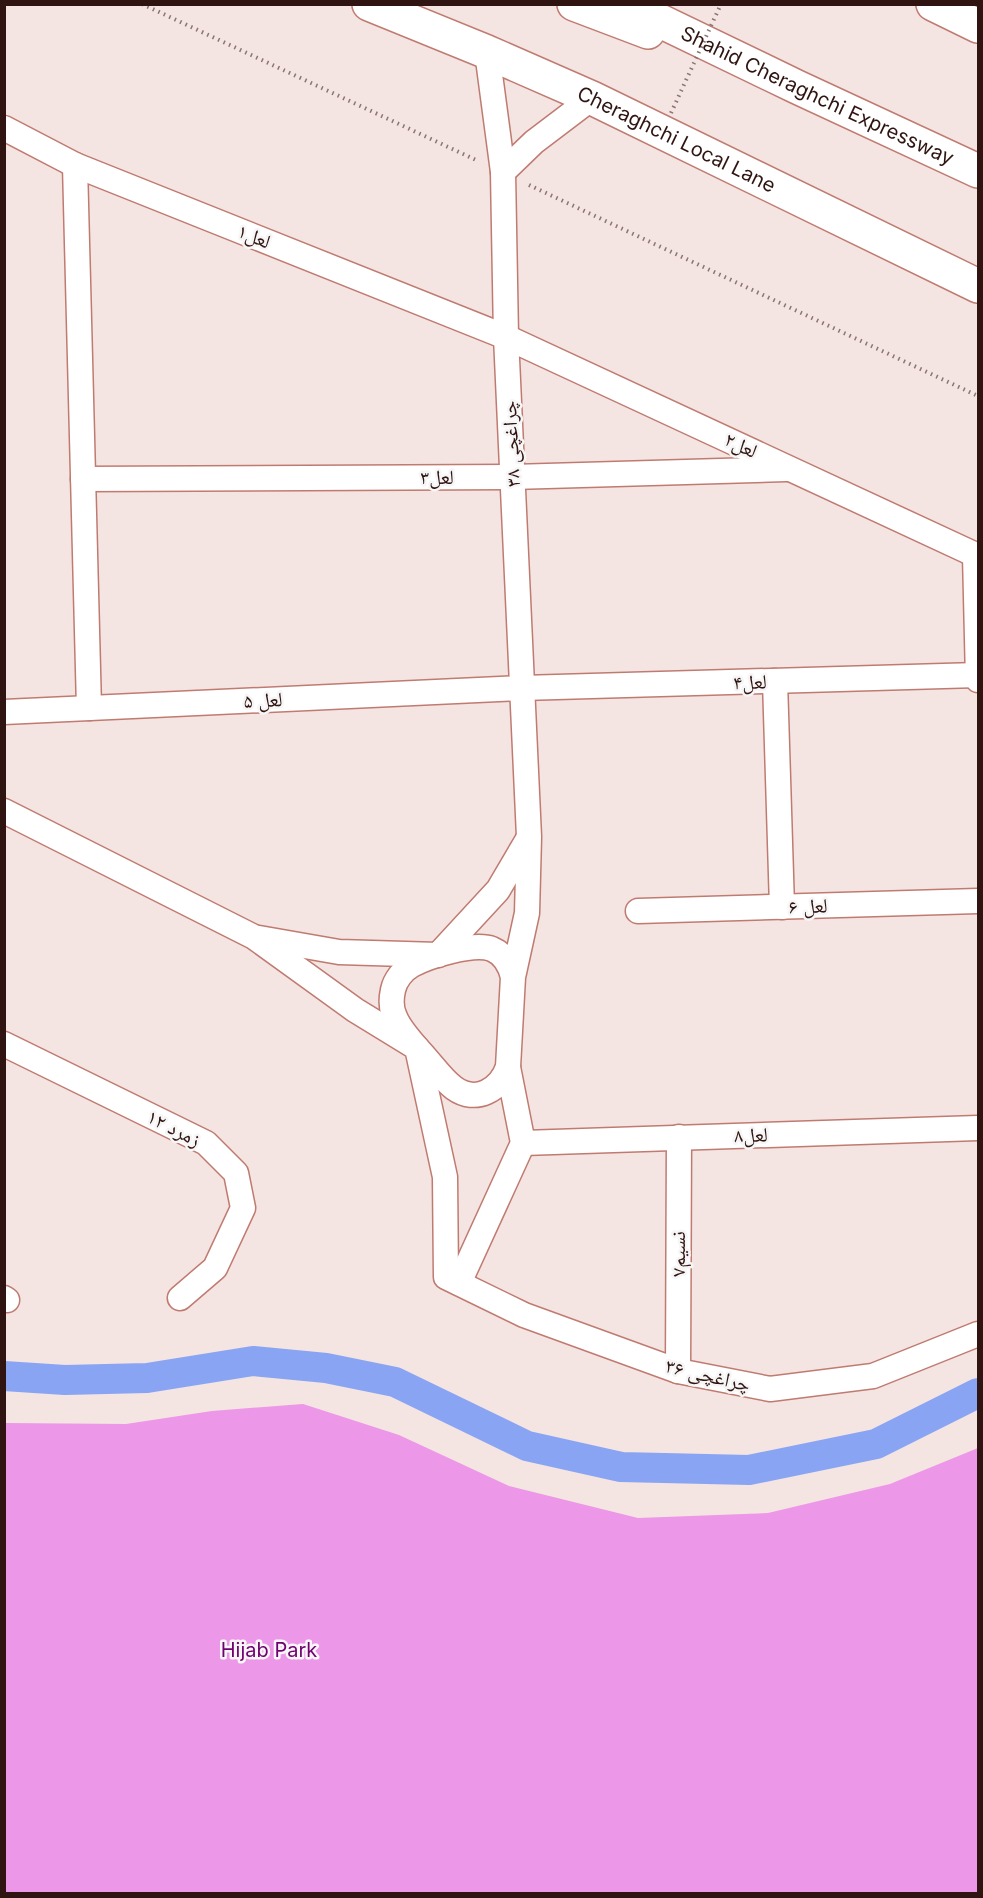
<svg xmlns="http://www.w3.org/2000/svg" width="983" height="1898" font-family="Inter,'Noto Naskh Arabic',sans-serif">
	<rect width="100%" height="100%" fill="#f4e4e2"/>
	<polygon fill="#ec97e7" points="303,1404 399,1435 509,1486 638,1518 768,1513 890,1484 978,1448 978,1891 977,1893 5,1893 5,1423 126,1424 212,1411"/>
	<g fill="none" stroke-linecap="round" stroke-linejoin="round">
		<polyline stroke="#89a4f3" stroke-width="30" points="4,1376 65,1380 147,1378 253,1361 326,1368 395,1382 527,1446 621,1467 749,1470 876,1444 978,1393"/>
		<defs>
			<g id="minor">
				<path d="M487,52L503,172L506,337L529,837L527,913L513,977L508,1067C500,1090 476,1104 454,1088C443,1080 434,1067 425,1057C416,1047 400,1030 395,1017C391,1009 391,999 393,990C395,980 403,970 412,965C428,956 474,942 492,949C504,954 510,965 513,977"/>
				<polyline points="4,128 75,165 506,337 978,556"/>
				<polyline points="75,165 89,708"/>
				<polyline points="503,172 534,142 592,98"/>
				<polyline points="83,479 512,477 786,469"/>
				<polyline points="975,555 978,680"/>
				<polyline points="775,681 782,907"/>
				<polyline points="4,712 522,688 978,675"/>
				<polyline points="4,811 254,937 355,1010 417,1048 445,1177 446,1277 524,1315 678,1371 770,1389 873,1376 978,1334"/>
				<polyline points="638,911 978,901"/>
				<polyline points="259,938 339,952 438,955 498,890 528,839"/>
				<polyline points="4,1044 206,1143 236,1173 243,1208 215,1268 180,1298"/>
				<polyline points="523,1143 978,1128"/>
				<polyline points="459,1283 523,1143 508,1067"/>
				<polyline points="4,1298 7,1300"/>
				<polyline points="678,1371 679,1137"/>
			</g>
			<g id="secondary">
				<path id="s1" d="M369,4L487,52L592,98L978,286"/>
			</g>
			<g id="trunk">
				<polyline points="574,4 648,32"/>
				<path id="s2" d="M625,4L797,87L978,171"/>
				<polyline points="933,4 978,26"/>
			</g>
		</defs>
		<use href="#minor" stroke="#c07b71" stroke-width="27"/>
		<use href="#secondary" stroke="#c07b71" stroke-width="36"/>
		<use href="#trunk" stroke="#c07b71" stroke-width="36"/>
		<g stroke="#8b7573" stroke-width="4" stroke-dasharray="1.5 4.5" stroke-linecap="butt">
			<polyline points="142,4 476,160"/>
			<polyline points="529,185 978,396"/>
		</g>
		<use href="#minor" stroke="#fff" stroke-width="24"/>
		<use href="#secondary" stroke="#fff" stroke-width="33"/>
		<use href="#trunk" stroke="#fff" stroke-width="33"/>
		<polyline stroke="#8b7573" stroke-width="4" stroke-dasharray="1.5 4.5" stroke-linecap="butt" points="671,113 721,4"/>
	</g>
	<g text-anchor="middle" stroke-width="5" stroke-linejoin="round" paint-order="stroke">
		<g font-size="20" fill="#2f1411" stroke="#f6f6f6">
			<text dy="7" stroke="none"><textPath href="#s2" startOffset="213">Shahid Cheraghchi Expressway</textPath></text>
			<text dy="7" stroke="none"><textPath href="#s1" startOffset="336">Cheraghchi Local Lane</textPath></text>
			<text transform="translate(254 236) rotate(22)" y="7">لعل۱</text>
			<text transform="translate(511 444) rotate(-93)" y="7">چراغچی ۳۸</text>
			<text transform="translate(741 445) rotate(25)" y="7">لعل۲</text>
			<text x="437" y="484">لعل۳</text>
			<text transform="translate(750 682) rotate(-2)" y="7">لعل۴</text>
			<text transform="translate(263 700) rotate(-3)" y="7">لعل ۵</text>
			<text transform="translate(808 906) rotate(-2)" y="7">لعل ۶</text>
			<text transform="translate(174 1128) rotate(27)" y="7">زمرد ۱۲</text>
			<text transform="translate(751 1135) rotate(-2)" y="7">لعل۸</text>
			<text transform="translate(678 1254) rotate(-90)" y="7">نسیم۷</text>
			<text transform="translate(708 1375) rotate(13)" y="7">چراغچی ۳۶</text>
		</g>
		<g font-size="20" fill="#710070" stroke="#f6f6f6">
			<text x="269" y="1657">Hijab Park</text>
		</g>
	</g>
	<rect width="983" height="1898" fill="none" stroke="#2f1411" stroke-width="12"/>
</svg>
